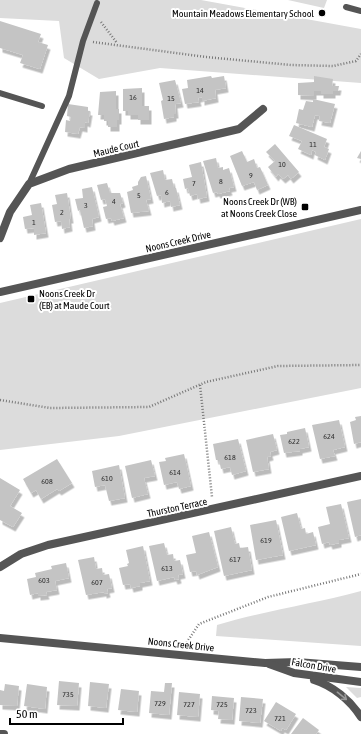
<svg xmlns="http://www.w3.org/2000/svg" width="361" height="734" font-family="'Asap Condensed',sans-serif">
	<defs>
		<filter id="shadow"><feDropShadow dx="2.5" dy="4.5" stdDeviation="0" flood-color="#0004"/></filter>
	</defs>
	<rect width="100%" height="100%" fill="#fff"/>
	<g fill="#dcdcdc">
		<polygon points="0,0 201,0 361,29 361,83 160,68 99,79 64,58 59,21 0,18"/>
		<polygon points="288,0 327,0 324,8"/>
		<polygon points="361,219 361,388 119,436 0,450 0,303"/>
		<path d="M361,591V646L216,636L217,625C264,611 313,604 361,591Z"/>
		<polygon points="346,687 361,688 361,697 357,698"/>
	</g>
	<g fill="#c4c4c4" filter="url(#shadow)">
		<polygon points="0,21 41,34 38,42 48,45 40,69 20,63 23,55 0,48"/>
		<polygon points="211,76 212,78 224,76 226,88 215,90 216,98 202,101 202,97 198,98 199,102 185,104 182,89 188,88 187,80"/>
		<polygon points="314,76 333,79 332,86 339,86 338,91 333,91 333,94 321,94 321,91 314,91 314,96 298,95 298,83 314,82"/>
		<polygon points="175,80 181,103 175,104 176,114 174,114 174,117 164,119 161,101 163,100 159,83"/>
		<polygon points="142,88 142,106 149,106 149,120 138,120 138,115 128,115 128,111 123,111 123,89"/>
		<polygon points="116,91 116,109 119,109 119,120 117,120 117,127 108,127 108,121 104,121 104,115 98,115 100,92"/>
		<polygon points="313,99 335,104 330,123 319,121 320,116 315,115 312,127 296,123 299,109 303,110 306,101 313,102"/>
		<polygon points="68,104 88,107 88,111 90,111 88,123 85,122 85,128 80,127 78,134 65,132 66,120 70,121 71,117 67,116"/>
		<polygon points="294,125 327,139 324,147 329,149 325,160 315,155 316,152 312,150 311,155 298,149 302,141 289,136"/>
		<polygon points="275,144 299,172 291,179 288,175 283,179 278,174 276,177 268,167 275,161 266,152"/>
		<polygon points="242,151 247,162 254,159 257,168 260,167 268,185 257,190 254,182 242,186 230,156"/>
		<polygon points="361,151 361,159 357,158"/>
		<polygon points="216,158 218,168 223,167 223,170 229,168 234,187 229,188 230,191 218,194 217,192 213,193 203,161"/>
		<polygon points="201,162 207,197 198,199 197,194 190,196 188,188 185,189 183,179 192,177 189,165"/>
		<polygon points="163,170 165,180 172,179 174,188 176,188 180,205 171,207 170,201 162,203 161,195 157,196 150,173"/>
		<polygon points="146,176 151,199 146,200 149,211 131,213 127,192 133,190 132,187 138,185 138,182 141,177"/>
		<polygon points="107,183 110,193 120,193 123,203 120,204 124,218 112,221 111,218 106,219 103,207 107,206 105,199 101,200 97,185"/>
		<polygon points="92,187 99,217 92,219 93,226 84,228 80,210 78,211 75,199 83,198 82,189"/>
		<polygon points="67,193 71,219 69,219 70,227 62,229 61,221 55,222 52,205 57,204 55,195"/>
		<polygon points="41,203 46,233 34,235 34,228 25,229 23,217 32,215 30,205"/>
		<polygon points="361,416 361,442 354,444 350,422 356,420 355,417"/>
		<polygon points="339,420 345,447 333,450 335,456 320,459 312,425"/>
		<polygon points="305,428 309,447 300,449 300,451 284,453 280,435 287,434 287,432"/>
		<polygon points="273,434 277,450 270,452 271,456 267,457 269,469 253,472 246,440"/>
		<polygon points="238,439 246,471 232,475 230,467 221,469 219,460 216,460 213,444"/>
		<polygon points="184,454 191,486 179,489 177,482 164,485 159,462 166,461 165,458"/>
		<polygon points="57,459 72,483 59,491 57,489 41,499 36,490 31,493 23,479"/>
		<polygon points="151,460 155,476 144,478 148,494 132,498 125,466"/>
		<polygon points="119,465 125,498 109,501 105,485 95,487 92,471"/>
		<polygon points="0,478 20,490 10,506 22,513 13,527 0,520"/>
		<polygon points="361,499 361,535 355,537 347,502"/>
		<polygon points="341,504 349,538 339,540 339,543 330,545 329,542 322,544 318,527 330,524 326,507"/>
		<polygon points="297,513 301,529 305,528 306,534 313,532 316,545 289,551 281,517"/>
		<polygon points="276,520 283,555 256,560 250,525"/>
		<polygon points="231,527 235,544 239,543 240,548 248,547 252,570 224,576 214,531"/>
		<polygon points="209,532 218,567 197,575 196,571 190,572 186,555 196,553 192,536"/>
		<polygon points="164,543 167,555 173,554 174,561 180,560 183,574 178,575 179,579 175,580 174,577 157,581 149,546"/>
		<polygon points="143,546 150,581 140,583 140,586 131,588 130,584 123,585 119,568 128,566 127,564 129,563 126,550"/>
		<polygon points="94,557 96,569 102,568 103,575 109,574 112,588 107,589 108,593 104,594 104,592 86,595 78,560"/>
		<polygon points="66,563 69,578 55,581 57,590 46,592 47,595 38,596 38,593 30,595 27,579 36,577 35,573 52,569 51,566"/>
		<polygon points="59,681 79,683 77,706 57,705"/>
		<polygon points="90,682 109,684 106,708 88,706"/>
		<polygon points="165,683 172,683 169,715 149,713 151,691 164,692"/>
		<polygon points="5,684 19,686 17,706 0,705 0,690 4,691"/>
		<polygon points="27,684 47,687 45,709 24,706"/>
		<polygon points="121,689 139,691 137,712 118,710"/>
		<polygon points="179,692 200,694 198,717 177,715"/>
		<polygon points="212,696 234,698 232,720 218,719 219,711 211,710"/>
		<polygon points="241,697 263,699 260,723 239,721"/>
		<polygon points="276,702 296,714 286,730 282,728 281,731 264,721"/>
		<polygon points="303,718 319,730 316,734 291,734"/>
	</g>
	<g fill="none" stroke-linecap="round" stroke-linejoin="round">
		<g stroke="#777" stroke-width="2.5" stroke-dasharray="1 2" stroke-linecap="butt">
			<polyline points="101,22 117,43"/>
			<polyline points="93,42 206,57 291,65 333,66 356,61 361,54"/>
			<polyline points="200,385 212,497"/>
			<polyline points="0,400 50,408 149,407 206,382 278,366 361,365"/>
			<polyline points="185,645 199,624 268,597 361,574"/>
		</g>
		<g stroke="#555" stroke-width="6">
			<polyline points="346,7 361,11"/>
			<polyline points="0,93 42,106"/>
			<polyline points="29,184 69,96 83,41 97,3"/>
		</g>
		<g stroke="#555" stroke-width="8">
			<polyline points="0,238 10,212 29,184 69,169 239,129 263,109"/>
			<polyline points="0,567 21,554 48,545 361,476"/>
			<polyline points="0,734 4,734"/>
		</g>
		<g stroke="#555" stroke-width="8">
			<polyline points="0,292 361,210"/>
			<polyline points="0,638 265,663 297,662 361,667"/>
			<polyline points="269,664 294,673 361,682"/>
			<path d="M314,680C333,686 350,700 361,717"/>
		</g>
	</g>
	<defs><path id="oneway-shaft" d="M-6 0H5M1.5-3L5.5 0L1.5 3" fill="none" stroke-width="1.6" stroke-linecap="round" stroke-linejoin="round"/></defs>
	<use stroke="#999" href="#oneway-shaft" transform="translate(342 696) rotate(39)"/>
	<g fill="#000" stroke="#fff" stroke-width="1.5">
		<circle cx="322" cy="13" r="4"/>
		<rect x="301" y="203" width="8" height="8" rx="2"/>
		<rect x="27" y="295" width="8" height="8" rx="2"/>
	</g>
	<g text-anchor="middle" stroke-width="4" stroke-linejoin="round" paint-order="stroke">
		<g font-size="8" fill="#313131">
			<text x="200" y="93">14</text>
			<text x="133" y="100">16</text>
			<text x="171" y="101">15</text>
			<text x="313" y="147">11</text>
			<text x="282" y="167">10</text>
			<text x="251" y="178">9</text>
			<text x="221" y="184">8</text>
			<text x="194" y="186">7</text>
			<text x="167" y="195">6</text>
			<text x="139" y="198">5</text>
			<text x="114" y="204">4</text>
			<text x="86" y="208">3</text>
			<text x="62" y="215">2</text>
			<text x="34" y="225">1</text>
			<text x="329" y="439">624</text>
			<text x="294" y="444">622</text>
			<text x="230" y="460">618</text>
			<text x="175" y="475">614</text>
			<text x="107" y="481">610</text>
			<text x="47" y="484">608</text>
			<text x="266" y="543">619</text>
			<text x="235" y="562">617</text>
			<text x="167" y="571">613</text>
			<text x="44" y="583">603</text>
			<text x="97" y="585">607</text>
			<text x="68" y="697">735</text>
			<text x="160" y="706">729</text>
			<text x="189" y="707">727</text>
			<text x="222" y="707">725</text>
			<text x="251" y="713">723</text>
			<text x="280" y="721">721</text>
		</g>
		<g font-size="10" fill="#000" stroke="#fff" text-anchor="end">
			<text x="314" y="17">Mountain Meadows Elementary School</text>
			<text x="297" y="205">Noons Creek Dr (WB)<tspan x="297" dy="12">at Noons Creek Close</tspan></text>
			<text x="39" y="297" text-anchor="start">Noons Creek Dr<tspan x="39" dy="12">(EB) at Maude Court</tspan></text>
		</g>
		<g font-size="10" fill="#000" stroke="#fff">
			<text transform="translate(116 148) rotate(-13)" y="4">Maude Court</text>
			<text transform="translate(178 241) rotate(-13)" y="4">Noons Creek Drive</text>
			<text transform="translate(177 507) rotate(-12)" y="4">Thurston Terrace</text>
			<text transform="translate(181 644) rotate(6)" y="4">Noons Creek Drive</text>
			<text transform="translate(314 665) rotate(10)" y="4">Falcon Drive</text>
		</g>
	</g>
	<path d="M10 718v6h113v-6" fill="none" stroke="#000000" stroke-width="2"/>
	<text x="16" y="718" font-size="12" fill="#000000" stroke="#ffffff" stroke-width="3" paint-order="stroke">50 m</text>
</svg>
